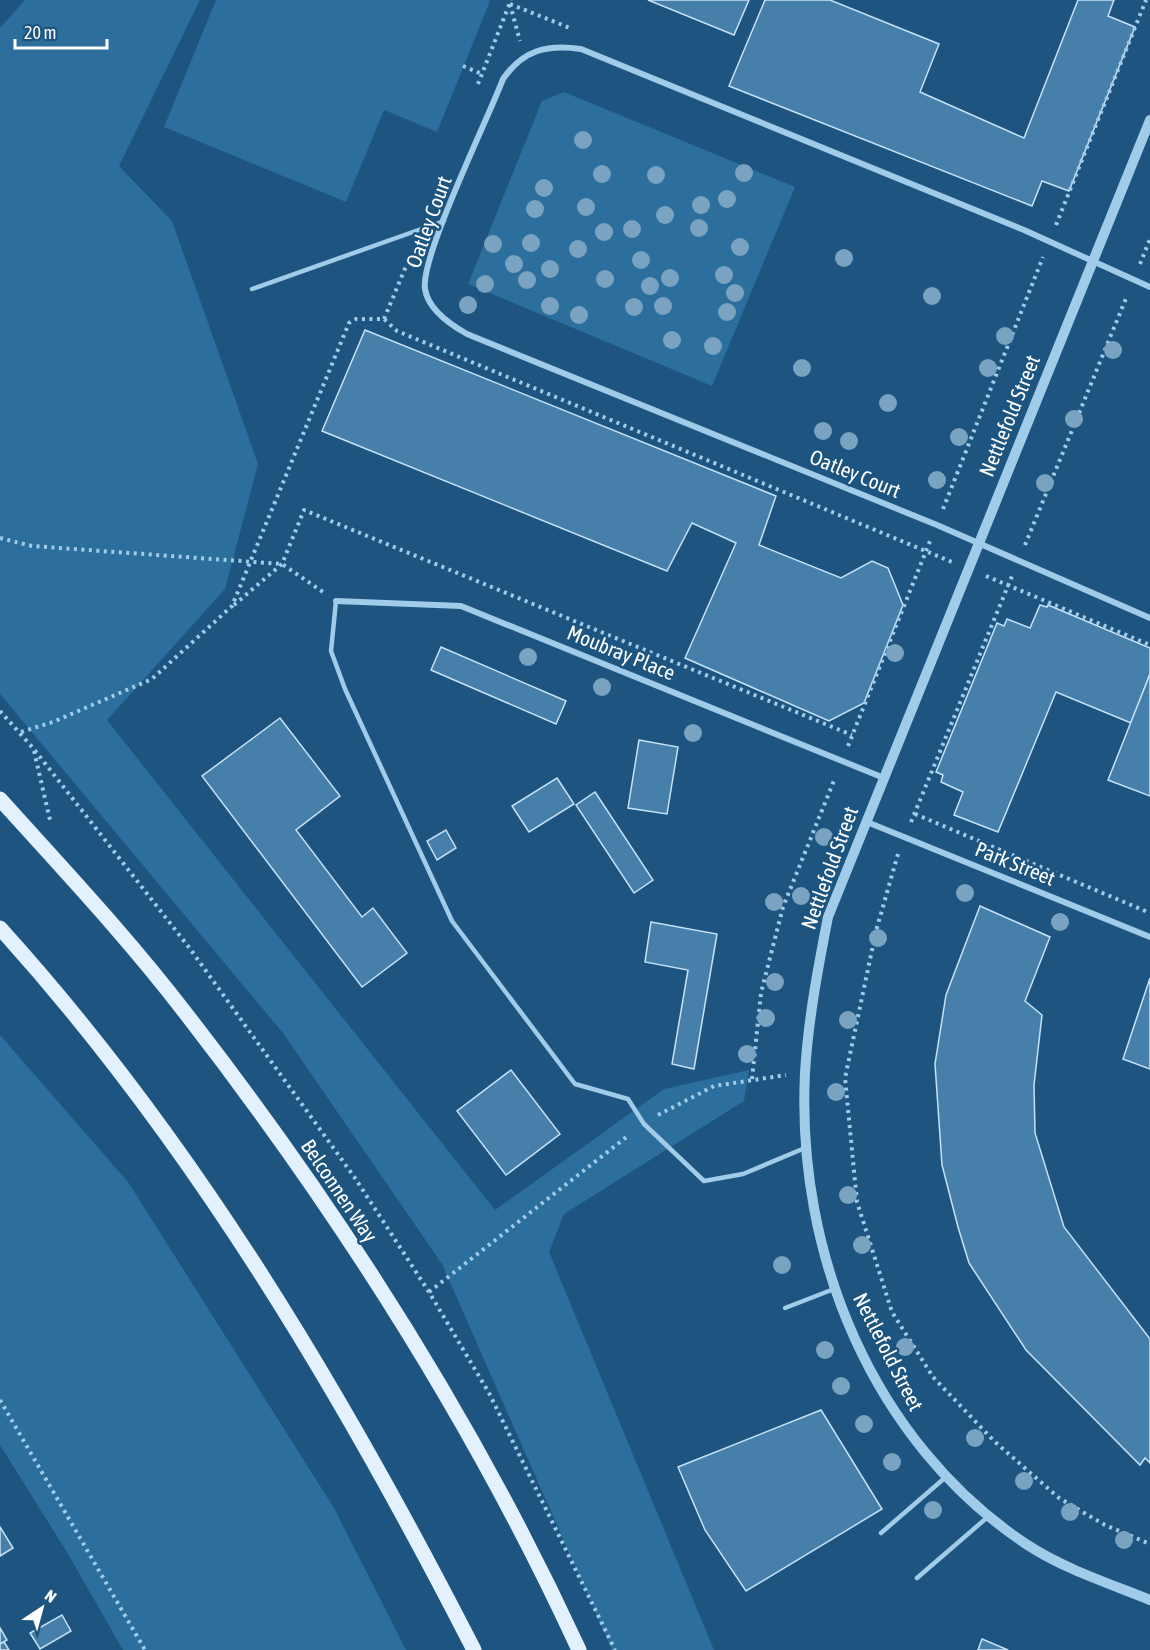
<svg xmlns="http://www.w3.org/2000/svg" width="1150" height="1650" font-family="'Asap Condensed',sans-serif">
	<rect width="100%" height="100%" fill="#1d5580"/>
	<g fill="#2c6e9c">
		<polygon points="25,0 200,0 119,166 172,221 258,464 225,589 107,720 495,1210 664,1089 749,1070 744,1101 564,1214 549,1252 714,1650 612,1650 442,1264 283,1033 0,694 0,28"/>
		<polygon points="216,0 488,0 490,1 437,132 384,110 346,202 164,127"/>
		<polygon points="564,92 795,187 712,386 468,284 542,101"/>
		<polygon points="0,1035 128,1182 334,1508 406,1650 123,1650 68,1554 0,1445"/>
	</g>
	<g fill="#457faa" stroke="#c5e2f7" stroke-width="1.5">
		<polygon points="648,0 749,0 734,35"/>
		<polygon points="765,0 830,0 939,44 920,92 1024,138 1078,0 1114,0 1108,16 1135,27 1069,191 1042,181 1032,206 729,86"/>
		<polygon points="365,330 776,496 759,545 841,578 872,561 888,568 903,605 864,703 829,721 685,658 736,543 692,523 667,571 322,431"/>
		<polygon points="1040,605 1047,607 1048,605 1150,648 1150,674 1131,723 1056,692 998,832 954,815 963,792 941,782 943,775 936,772 997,623 1004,626 1007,619 1030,628"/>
		<polygon points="441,647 566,701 556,724 431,670"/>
		<polygon points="1150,674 1150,796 1108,780"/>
		<polygon points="280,718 340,796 296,830 362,917 373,908 407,953 362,987 202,776"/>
		<polygon points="639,740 678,747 667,814 628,808"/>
		<polygon points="557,778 574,804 529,832 512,806"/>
		<polygon points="595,792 653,880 634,893 576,805"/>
		<polygon points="446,830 456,848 437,860 427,841"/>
		<polygon points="980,906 1050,937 1025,1001 1042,1015 1034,1085 1035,1133 1064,1227 1150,1339 1150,1463 1145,1458 1140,1465 1026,1350 969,1263 958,1227 942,1165 935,1064 946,995"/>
		<polygon points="651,922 717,934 694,1069 672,1064 688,970 645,962"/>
		<polygon points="1150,978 1150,1069 1123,1059"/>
		<polygon points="511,1070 560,1134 506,1175 457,1111"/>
		<polygon points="821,1410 882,1509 746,1591 705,1530 678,1467"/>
		<polygon points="0,1527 13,1548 0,1556"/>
		<polygon points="62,1615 71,1631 40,1649 30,1633"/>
		<polygon points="0,1628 7,1640 0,1644"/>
		<polygon points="982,1639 1008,1650 978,1650"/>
		<polygon points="4,1642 9,1650 0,1650 0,1644"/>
	</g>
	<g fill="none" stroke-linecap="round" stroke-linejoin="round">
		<g stroke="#a0cbe9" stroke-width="4" stroke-dasharray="3 4.5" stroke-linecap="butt">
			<polyline points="510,4 570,28"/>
			<polyline points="510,4 520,41"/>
			<polyline points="463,66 482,74"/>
			<polyline points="478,84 511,0"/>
			<polyline points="1056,225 1146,0"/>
			<polyline points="1140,264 1150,239"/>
			<polyline points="384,319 409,259"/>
			<polyline points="943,509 1043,257"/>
			<polyline points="0,538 32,546 282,564 323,592"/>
			<polyline points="1025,545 1127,296"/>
			<polyline points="986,576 1150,645"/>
			<polyline points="234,605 282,564 304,510 852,735"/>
			<polyline points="0,711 33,748 188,946 355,1178 429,1292 489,1393 615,1650"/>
			<polyline points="21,732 53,722 152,679 232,606 349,323 356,319 384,319 397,331 952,562"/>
			<polyline points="848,746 930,541"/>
			<polyline points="34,751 50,820"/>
			<polyline points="915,814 1150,913"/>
			<polyline points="911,822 1012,576"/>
			<polyline points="898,854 876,931 845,1078 857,1202 892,1312 933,1377 994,1441 1059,1498 1105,1525 1150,1544"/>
			<polyline points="752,1079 761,993 783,907 835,778"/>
			<polyline points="658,1115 714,1086 786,1075"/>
			<polyline points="429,1292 629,1135"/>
			<polyline points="0,1400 145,1650"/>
		</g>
		<g stroke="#a0cbe9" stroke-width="4.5">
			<polyline points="252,289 444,221"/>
			<polyline points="336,601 331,651 345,689 452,921 575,1084 628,1099 644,1124 704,1181 743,1174 805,1148"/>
			<polyline points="785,1308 834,1289"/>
			<polyline points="881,1533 947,1476"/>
			<polyline points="917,1578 990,1515"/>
		</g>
		<g stroke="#a0cbe9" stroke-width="6">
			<path d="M1150,287L1024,230L581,49C547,44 523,50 503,79C488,119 420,257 425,289C428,309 451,325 467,334L937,525L1150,618"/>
			<polyline points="336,601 461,606 884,778"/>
			<polyline points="867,822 1150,937"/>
		</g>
		<path stroke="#a0cbe9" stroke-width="10" d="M1150,120L828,917C818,968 808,1021 805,1073C796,1255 873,1442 1026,1544C1064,1569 1108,1583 1150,1600"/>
		<g stroke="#e3f1fe" stroke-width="15">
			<path d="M0,799C64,870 129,939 187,1015C339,1211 475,1424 579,1650"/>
			<path d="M0,928C193,1141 343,1394 474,1650"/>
		</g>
	</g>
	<g fill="#79a3c1">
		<circle cx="583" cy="140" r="9"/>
		<circle cx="744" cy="173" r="9"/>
		<circle cx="602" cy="174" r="9"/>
		<circle cx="656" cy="175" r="9"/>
		<circle cx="544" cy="188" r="9"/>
		<circle cx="727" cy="199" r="9"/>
		<circle cx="701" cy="205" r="9"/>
		<circle cx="586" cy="207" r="9"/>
		<circle cx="535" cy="209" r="9"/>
		<circle cx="665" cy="215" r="9"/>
		<circle cx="699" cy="228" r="9"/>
		<circle cx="632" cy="229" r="9"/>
		<circle cx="604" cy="232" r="9"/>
		<circle cx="531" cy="243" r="9"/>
		<circle cx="493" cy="244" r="9"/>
		<circle cx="740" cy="247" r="9"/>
		<circle cx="578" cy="249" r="9"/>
		<circle cx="844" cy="258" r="9"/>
		<circle cx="641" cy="260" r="9"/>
		<circle cx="514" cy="264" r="9"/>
		<circle cx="550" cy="269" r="9"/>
		<circle cx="724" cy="275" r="9"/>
		<circle cx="670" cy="278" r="9"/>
		<circle cx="605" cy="279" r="9"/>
		<circle cx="527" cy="280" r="9"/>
		<circle cx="485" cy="284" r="9"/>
		<circle cx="650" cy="286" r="9"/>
		<circle cx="735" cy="293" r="9"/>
		<circle cx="932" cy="296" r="9"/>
		<circle cx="468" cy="305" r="9"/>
		<circle cx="550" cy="306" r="9"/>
		<circle cx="663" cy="306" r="9"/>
		<circle cx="634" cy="307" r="9"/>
		<circle cx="727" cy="312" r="9"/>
		<circle cx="579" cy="315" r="9"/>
		<circle cx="1005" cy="336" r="9"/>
		<circle cx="672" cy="340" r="9"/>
		<circle cx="713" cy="346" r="9"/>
		<circle cx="1113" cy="350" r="9"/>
		<circle cx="802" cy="368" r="9"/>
		<circle cx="988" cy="368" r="9"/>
		<circle cx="888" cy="403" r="9"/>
		<circle cx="1074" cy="419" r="9"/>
		<circle cx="823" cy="431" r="9"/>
		<circle cx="959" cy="437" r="9"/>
		<circle cx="849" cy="441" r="9"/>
		<circle cx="937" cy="480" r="9"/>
		<circle cx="1045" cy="483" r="9"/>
		<circle cx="895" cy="653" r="9"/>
		<circle cx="528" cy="657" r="9"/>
		<circle cx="602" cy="687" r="9"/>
		<circle cx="693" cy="733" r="9"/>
		<circle cx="824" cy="837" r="9"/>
		<circle cx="965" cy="893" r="9"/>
		<circle cx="801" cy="896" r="9"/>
		<circle cx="774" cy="902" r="9"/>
		<circle cx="1060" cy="922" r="9"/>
		<circle cx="878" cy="938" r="9"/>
		<circle cx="775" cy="982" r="9"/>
		<circle cx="766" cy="1018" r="9"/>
		<circle cx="848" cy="1020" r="9"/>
		<circle cx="747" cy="1054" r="9"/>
		<circle cx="836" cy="1092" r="9"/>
		<circle cx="848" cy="1195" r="9"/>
		<circle cx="862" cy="1245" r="9"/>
		<circle cx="782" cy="1265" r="9"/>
		<circle cx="905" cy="1347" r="9"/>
		<circle cx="825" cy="1350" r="9"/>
		<circle cx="841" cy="1386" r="9"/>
		<circle cx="864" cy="1424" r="9"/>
		<circle cx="975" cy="1438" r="9"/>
		<circle cx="892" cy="1462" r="9"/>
		<circle cx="1024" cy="1481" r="9"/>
		<circle cx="933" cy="1510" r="9"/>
		<circle cx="1070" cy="1512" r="9"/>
		<circle cx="1124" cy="1540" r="9"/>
	</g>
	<g text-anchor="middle" stroke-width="5" stroke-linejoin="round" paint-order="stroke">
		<g font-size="21" fill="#fff" stroke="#1d5580">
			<text transform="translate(429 222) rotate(-70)" y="7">Oatley Court</text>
			<text transform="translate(1010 416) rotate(-68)" y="7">Nettlefold Street</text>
			<text transform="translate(855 474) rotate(22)" y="7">Oatley Court</text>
			<text transform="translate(621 653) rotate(22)" y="7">Moubray Place</text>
			<text transform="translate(1015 864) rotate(22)" y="7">Park Street</text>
			<text transform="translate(830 868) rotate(-70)" y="7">Nettlefold Street</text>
			<text transform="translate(339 1191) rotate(56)" y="7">Belconnen Way</text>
			<text transform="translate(888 1352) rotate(63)" y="7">Nettlefold Street</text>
		</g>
	</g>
	<g transform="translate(42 1608) rotate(36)" stroke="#1d5580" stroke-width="4.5" paint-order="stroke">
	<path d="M0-4.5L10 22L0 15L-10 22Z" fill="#ffffff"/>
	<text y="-9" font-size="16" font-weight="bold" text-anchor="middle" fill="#ffffff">N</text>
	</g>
	<path d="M15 39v9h92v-9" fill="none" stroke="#ffffff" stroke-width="3"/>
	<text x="24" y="39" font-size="18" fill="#ffffff" stroke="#1d5580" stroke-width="4.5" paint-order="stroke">20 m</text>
</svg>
